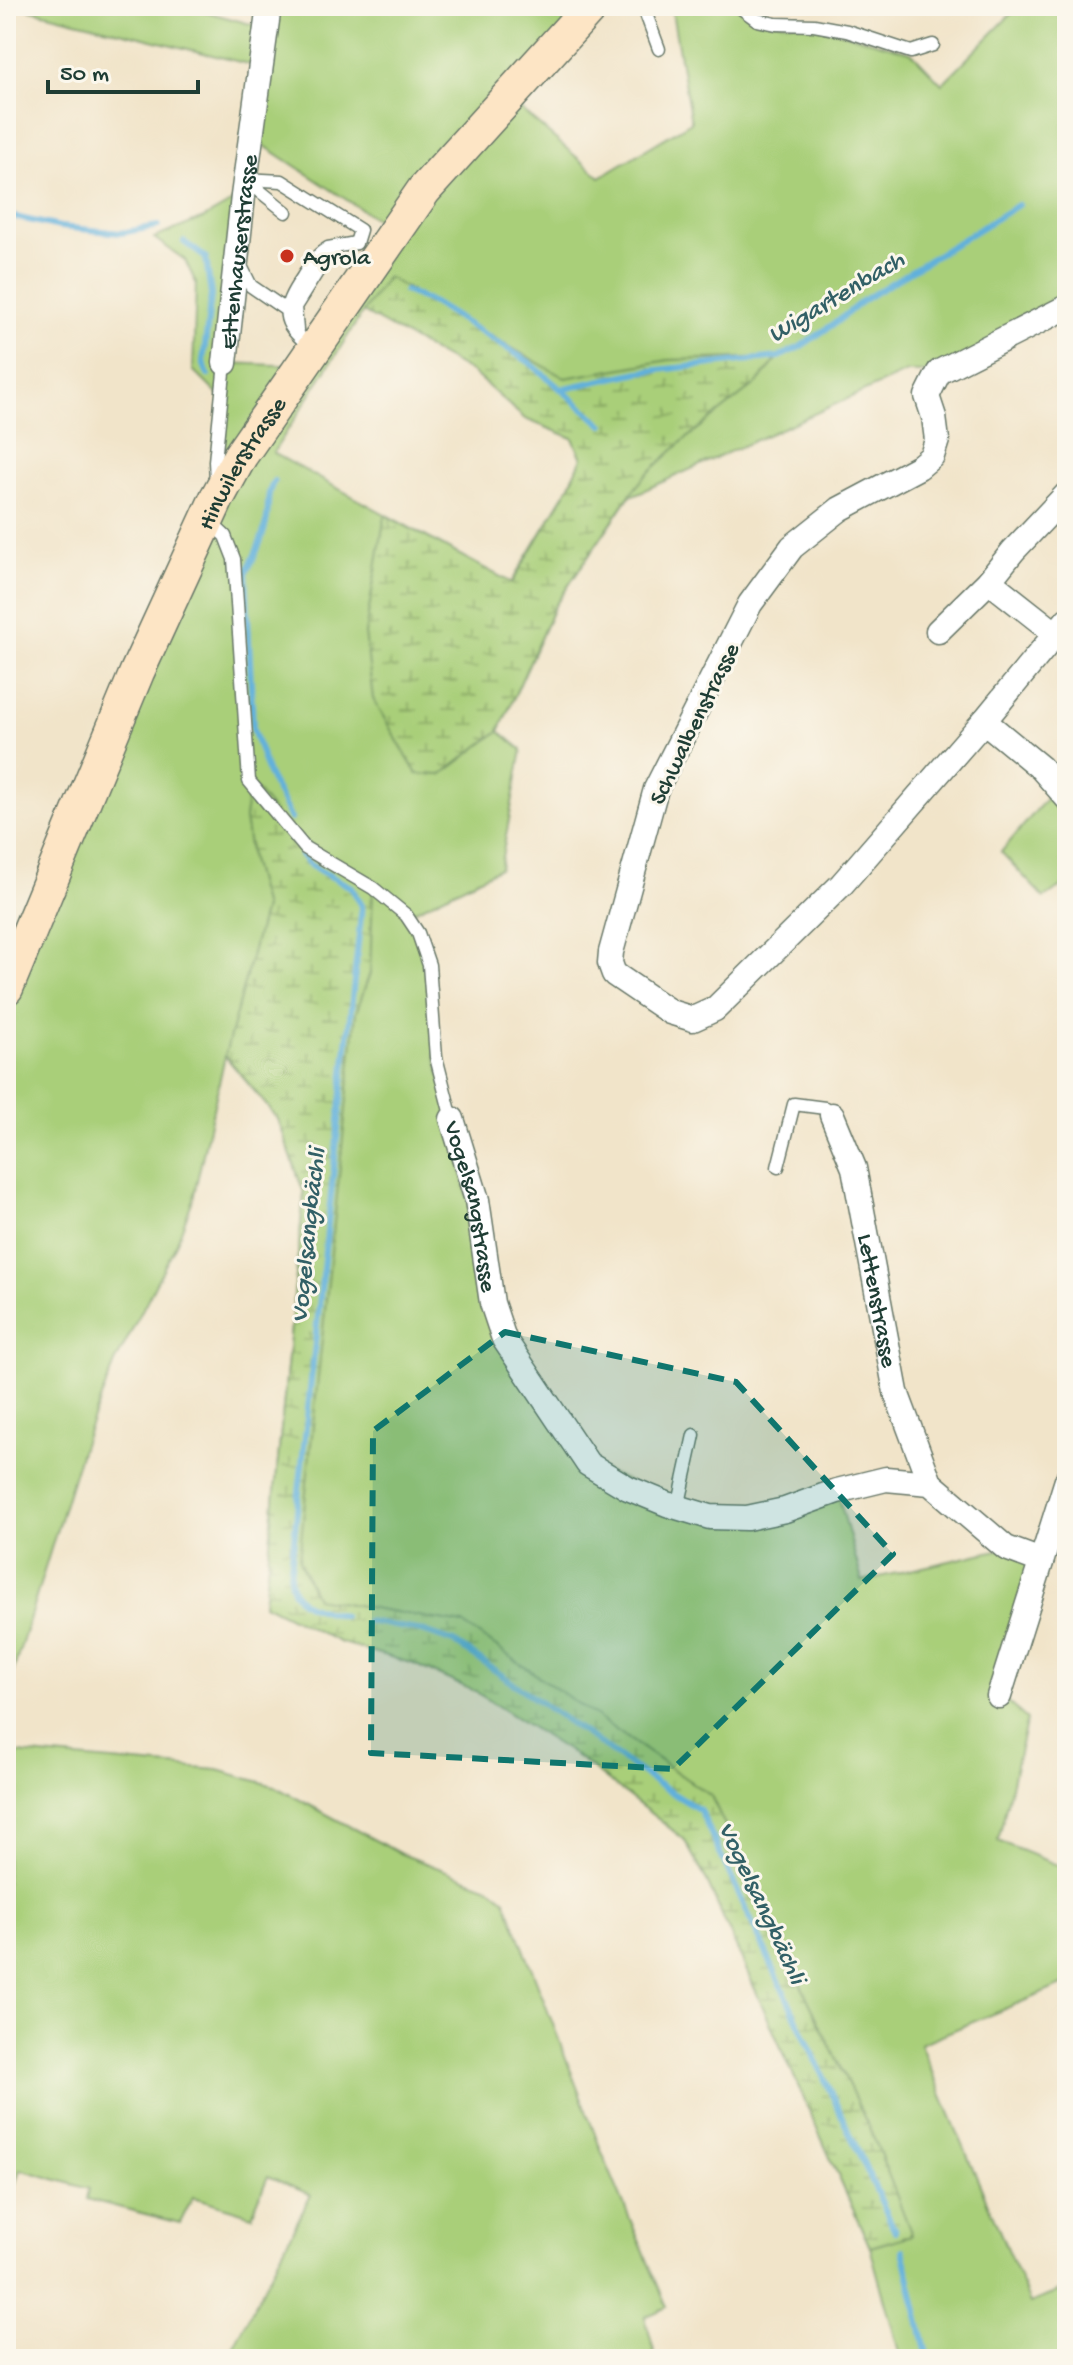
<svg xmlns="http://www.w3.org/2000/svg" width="1073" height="2365" font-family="'Gochi Hand',sans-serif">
	<defs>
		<pattern id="wetland-marsh" width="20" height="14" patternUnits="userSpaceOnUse" patternTransform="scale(2)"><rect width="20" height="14" fill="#a9cf79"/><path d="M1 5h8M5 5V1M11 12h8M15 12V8" fill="none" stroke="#89a964"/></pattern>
	</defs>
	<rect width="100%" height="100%" fill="#fbf7ec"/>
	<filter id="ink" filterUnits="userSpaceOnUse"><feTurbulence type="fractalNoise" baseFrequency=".0125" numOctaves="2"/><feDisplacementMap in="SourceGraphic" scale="16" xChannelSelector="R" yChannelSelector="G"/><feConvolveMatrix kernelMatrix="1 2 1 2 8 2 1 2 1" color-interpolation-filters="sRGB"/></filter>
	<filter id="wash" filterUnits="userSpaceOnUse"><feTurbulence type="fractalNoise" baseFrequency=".006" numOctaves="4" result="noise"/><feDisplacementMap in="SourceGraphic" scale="32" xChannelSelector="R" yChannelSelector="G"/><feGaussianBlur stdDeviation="1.8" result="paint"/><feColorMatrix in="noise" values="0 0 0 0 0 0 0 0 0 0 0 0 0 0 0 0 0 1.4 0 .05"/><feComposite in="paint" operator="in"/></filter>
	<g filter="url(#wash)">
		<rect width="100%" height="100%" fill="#f1e4c9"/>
		<g fill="#a9cf79" stroke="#648656" stroke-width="2" fill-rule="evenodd">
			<path d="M16,6H185L265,28L269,6H591L506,97L600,177L691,122L671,6H738L757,20L814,25L911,52L942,84L1019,6H1067V307L939,372H907L629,497L554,607L499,731L522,750L500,868L406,915L429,965L436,1057L492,1303L588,1464L710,1517L837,1491L862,1581L1006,1548L1041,1561L999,1695L1027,1719L998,1841L1067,1869V1983L920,2044L1030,2303L1067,2288V2359H901L870,2247L706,1879L684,1839L579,1758L476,1692L414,1664L339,1642L264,1604L304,1193L278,1119L225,1056L193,1199L177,1242L115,1363L85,1438L6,1695V988L217,497L223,400L193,370L196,283L185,260L154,238L204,218L243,196L226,363L301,366L394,231L251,137L260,67ZM363,312L473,373L525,419L573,438L582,458L570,485L511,583L273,453Z"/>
			<polygon points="1050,794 1067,814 1067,884 1044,898 1001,852"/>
			<polygon points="6,1752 218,1770 274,1786 399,1853 494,1889 505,1899 603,2155 667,2307 645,2317 656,2359 227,2359 311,2195 268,2176 252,2215 193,2197 180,2223 87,2199 89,2189 20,2169 6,2214"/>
		</g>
		<g fill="url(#wetland-marsh)" stroke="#648656" stroke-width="2">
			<polygon points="387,277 565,378 669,360 779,357 758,382 683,441 645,476 629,496 554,607 499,731 441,775 417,774 373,699 365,633 385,515 512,583 570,485 582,458 573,438 525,419 473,373 363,312"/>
			<polygon points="249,781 292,835 373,888 370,973 356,1013 299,1560 316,1598 463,1624 711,1796 874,2138 912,2235 870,2247 706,1879 684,1839 579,1758 476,1692 414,1664 339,1642 264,1604 304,1193 278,1119 225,1055 264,908 251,860 245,819"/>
		</g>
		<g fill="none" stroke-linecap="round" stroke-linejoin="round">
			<g stroke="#60b0db" stroke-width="6">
				<polyline points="6,215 60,227 121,233 158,226"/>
				<polyline points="184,242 206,258 211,295 203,362 208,375"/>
				<polyline points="405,291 433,303 529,362 603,425"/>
				<polyline points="561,389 639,372 779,357 800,347 838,321 862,301 1018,205"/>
				<path d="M274,481C266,494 269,504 267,518C264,537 255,556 246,573L253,729L268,774L291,819"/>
				<path d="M301,855L311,866L351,887L362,906L290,1576C292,1608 317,1608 343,1616"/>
				<polyline points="367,1621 422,1631 454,1642 656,1783 700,1810 895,2231"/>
				<polyline points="903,2250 928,2359"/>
			</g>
		</g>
	</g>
	<g filter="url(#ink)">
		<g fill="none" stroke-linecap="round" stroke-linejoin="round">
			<defs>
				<g id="service">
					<polyline points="643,6 659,49"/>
					<polyline points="738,6 757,20 776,24 814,25 847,31 911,52 933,45"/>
					<polyline points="245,179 282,181 360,230 356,243"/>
					<polyline points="245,179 286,212"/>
					<polyline points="239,262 251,286 286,310"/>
					<polyline points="297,330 295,307 324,261 335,249"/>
					<path d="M312,347C279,324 281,309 302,278C308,269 313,259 322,252L328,248L356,243"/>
					<polyline points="216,480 215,461 225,363"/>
					<polyline points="210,522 225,536 234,559 249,781 305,848 373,888 406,915 418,933 429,965 436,1057 452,1119"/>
					<polyline points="778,1167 794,1104 825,1108 832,1115"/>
					<polyline points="678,1508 694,1435"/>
				</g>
				<g id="minor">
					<polyline points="1067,307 939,372 927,396 934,417 937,440 932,456 919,467 840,509 792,547 750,604 656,789 611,952 610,963 614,974 670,1012 693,1019 715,1009 842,884 984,721 1067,620"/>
					<path id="s1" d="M225,363L243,196L269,6"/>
					<polyline points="989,581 1055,633"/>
					<polyline points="938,631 989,581 1013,551 1067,494"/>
					<polyline points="984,721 1041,768 1067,798"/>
					<path id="s2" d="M832,1115L854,1168L896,1392L930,1483"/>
					<path id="s3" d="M452,1119L477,1200L492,1303L504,1339L588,1464L628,1488L667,1504L710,1517L747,1518L785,1510L837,1491L886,1479L930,1483L1006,1548L1041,1561"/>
					<polyline points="999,1696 1067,1480"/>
				</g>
				<g id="secondary">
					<path id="s4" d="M6,988L137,672L217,498L240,456L424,190L591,6"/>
				</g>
			</defs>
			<use href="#service" stroke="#687768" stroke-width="15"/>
			<use href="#minor" stroke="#687768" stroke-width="27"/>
			<use href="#secondary" stroke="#687768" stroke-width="37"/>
			<use href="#service" stroke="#fff" stroke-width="12"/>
			<use href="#minor" stroke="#fff" stroke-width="24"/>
			<use href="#secondary" stroke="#fde5c5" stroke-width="34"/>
		</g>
	</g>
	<path fill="#0f766e" fill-opacity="0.2" stroke="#0f766e" stroke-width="6" stroke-dasharray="16 10" stroke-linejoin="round" d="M505,1332L736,1382L893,1554L673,1769L371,1753L373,1431Z"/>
	<circle fill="#c8321e" stroke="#fbf7ec" stroke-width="3" cx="287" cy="256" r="8"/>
	<g text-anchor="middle" stroke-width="6" stroke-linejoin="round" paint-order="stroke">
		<g font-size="24" fill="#1f3d34" stroke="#fbf7ec">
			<text dy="8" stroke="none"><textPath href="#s1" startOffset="112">Ettenhauserstrasse</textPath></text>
			<text dy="8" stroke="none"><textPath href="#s4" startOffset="576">Hinwilerstrasse</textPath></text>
			<text transform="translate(693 723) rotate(-64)" y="8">Schwalbenstrasse</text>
			<text dy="8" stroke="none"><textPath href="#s3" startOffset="90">Vogelsangstrasse</textPath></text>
			<text dy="8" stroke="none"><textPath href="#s2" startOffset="192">Lettenstrasse</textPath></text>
		</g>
		<g font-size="24" fill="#1f3d34" stroke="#fbf7ec" text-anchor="start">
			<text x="303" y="264">Agrola</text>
		</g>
		<g font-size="26" font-style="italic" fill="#326066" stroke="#fbf7ec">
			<text transform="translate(835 295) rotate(-31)" y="9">Wigartenbach</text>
			<text transform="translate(306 1235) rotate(-84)" y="9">Vogelsangbächli</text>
			<text transform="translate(764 1902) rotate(65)" y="9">Vogelsangbächli</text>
		</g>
	</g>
	<rect width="1073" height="2365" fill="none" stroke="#fbf7ec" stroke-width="32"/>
	<path d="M48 80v12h150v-12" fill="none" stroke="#1f3d34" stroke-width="4"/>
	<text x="60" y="80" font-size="24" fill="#1f3d34" stroke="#fbf7ec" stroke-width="6" paint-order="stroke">50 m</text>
</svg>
